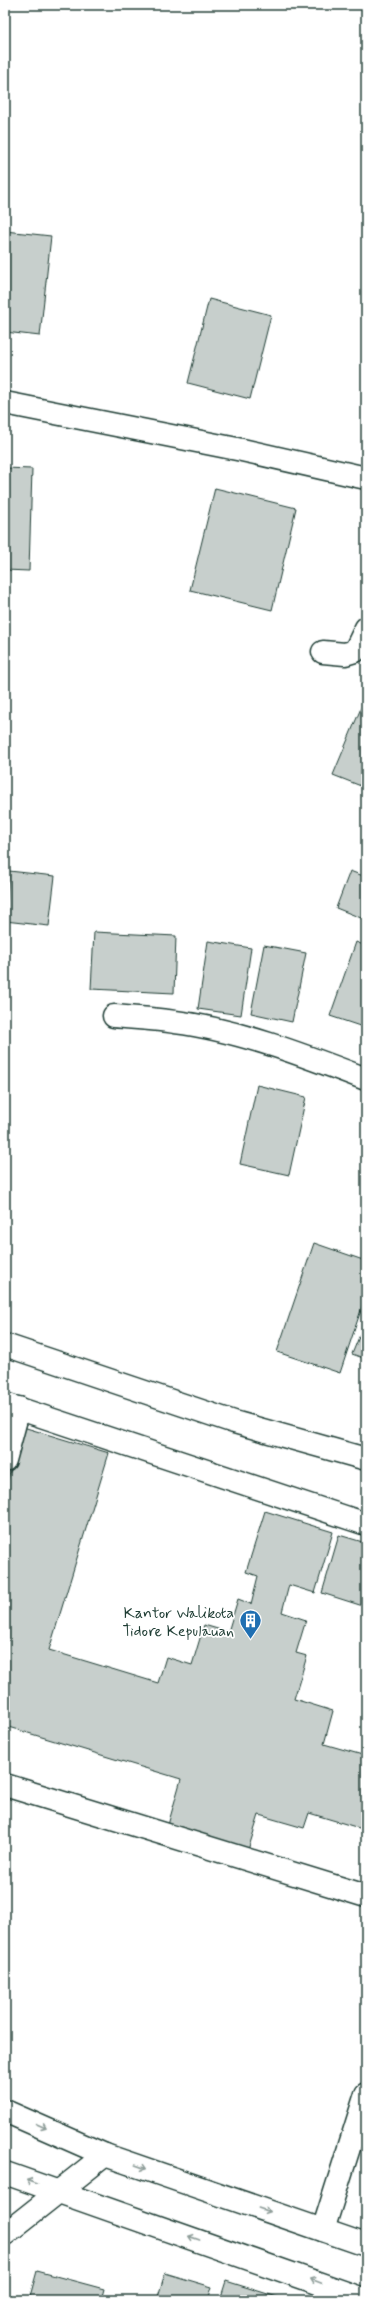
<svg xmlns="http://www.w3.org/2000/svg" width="371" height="2305" font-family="Mynerve,sans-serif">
	<rect width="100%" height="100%" fill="#fff"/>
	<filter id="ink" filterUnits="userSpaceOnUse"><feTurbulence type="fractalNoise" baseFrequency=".025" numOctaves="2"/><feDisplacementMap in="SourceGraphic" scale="8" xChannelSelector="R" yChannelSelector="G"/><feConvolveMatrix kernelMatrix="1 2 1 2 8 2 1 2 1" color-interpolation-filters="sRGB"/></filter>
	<g filter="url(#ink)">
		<g fill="#c7cfcc" stroke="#1f3d34">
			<polygon points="5,231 51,236 40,336 5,332"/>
			<polygon points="209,299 271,315 250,399 188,383"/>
			<polygon points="5,468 32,469 29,571 5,570"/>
			<polygon points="215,488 296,508 272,610 190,590"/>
			<polygon points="366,696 366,788 333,775"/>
			<polygon points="9,871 55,876 49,926 5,921"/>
			<polygon points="350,871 366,877 366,920 336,908"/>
			<polygon points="94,932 176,936 174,993 91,989"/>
			<polygon points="208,941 251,948 241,1015 198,1009"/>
			<polygon points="356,942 366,946 366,1028 330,1016"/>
			<polygon points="264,945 306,953 292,1022 251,1013"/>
			<polygon points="257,1085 306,1097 289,1175 240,1164"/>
			<polygon points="314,1243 366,1261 366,1295 340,1373 277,1352"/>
			<polygon points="366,1320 366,1359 352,1354"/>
			<polygon points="23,1427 109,1453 49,1650 158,1683 166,1657 192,1665 204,1625 228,1632 238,1599 251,1604 258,1576 246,1572 265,1511 333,1532 315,1593 289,1585 282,1612 306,1620 296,1653 307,1656 294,1699 333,1711 324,1744 366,1756 366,1830 309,1813 304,1828 259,1815 248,1850 168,1825 181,1779 5,1726 5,1489"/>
			<polygon points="339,1535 366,1543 366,1607 322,1593"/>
			<polygon points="37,2271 104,2289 101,2300 29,2300"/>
			<polygon points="165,2273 212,2287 208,2300 157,2300"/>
			<polygon points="226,2281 287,2300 220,2300"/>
		</g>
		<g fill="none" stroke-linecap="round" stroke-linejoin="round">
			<defs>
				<g id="minor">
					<polyline points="5,403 242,450 366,478"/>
					<polyline points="323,652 345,654 355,651 366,628"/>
					<path d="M114,1016C134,1018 155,1019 175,1022C239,1030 306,1056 366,1079"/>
					<polyline points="5,1345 234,1422 366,1459"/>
					<polyline points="5,1404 366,1524"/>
					<polyline points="5,1460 19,1408"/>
					<polyline points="5,1785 366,1896"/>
					<polyline points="5,2111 105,2155 366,2245"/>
					<polyline points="5,2173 366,2300"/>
					<polyline points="323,2230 366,2094"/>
					<polyline points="5,2234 105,2155"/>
				</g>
			</defs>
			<use href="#minor" stroke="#1f3d34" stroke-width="25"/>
			<use href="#minor" stroke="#fff" stroke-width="22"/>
		</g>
		<defs><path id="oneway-shaft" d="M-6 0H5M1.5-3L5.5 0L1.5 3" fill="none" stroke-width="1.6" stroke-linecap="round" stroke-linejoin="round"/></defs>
		<g stroke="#8f9e9a">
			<use href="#oneway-shaft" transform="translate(41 2126) rotate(24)"/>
			<use href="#oneway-shaft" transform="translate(141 2167) rotate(19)"/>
			<use href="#oneway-shaft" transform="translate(32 2182) rotate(-161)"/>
			<use href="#oneway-shaft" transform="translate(264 2210) rotate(19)"/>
			<use href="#oneway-shaft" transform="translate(194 2238) rotate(-161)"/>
			<use href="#oneway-shaft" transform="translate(316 2281) rotate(-159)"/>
		</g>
	</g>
	<defs>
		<symbol id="building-pin" viewBox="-11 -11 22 30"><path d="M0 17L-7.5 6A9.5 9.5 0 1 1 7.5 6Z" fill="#1f6fb2" stroke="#fff"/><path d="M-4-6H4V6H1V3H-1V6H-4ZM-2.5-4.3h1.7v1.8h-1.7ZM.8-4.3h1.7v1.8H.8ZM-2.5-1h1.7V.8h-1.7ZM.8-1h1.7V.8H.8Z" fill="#fff"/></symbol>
	</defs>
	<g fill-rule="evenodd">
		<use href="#building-pin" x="238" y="1608" width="25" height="34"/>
	</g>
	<g text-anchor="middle" stroke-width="3.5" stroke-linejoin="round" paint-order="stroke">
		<g font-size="16" fill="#1f3d34" stroke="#fff" text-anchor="end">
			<text x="234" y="1618">Kantor Walikota<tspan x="234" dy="18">Tidore Kepulauan</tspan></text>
		</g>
	</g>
	<rect width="371" height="2305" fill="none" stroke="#fff" stroke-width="20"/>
	<rect x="10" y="10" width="351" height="2285" fill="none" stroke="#1f3d34" stroke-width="1.5" filter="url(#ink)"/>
</svg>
